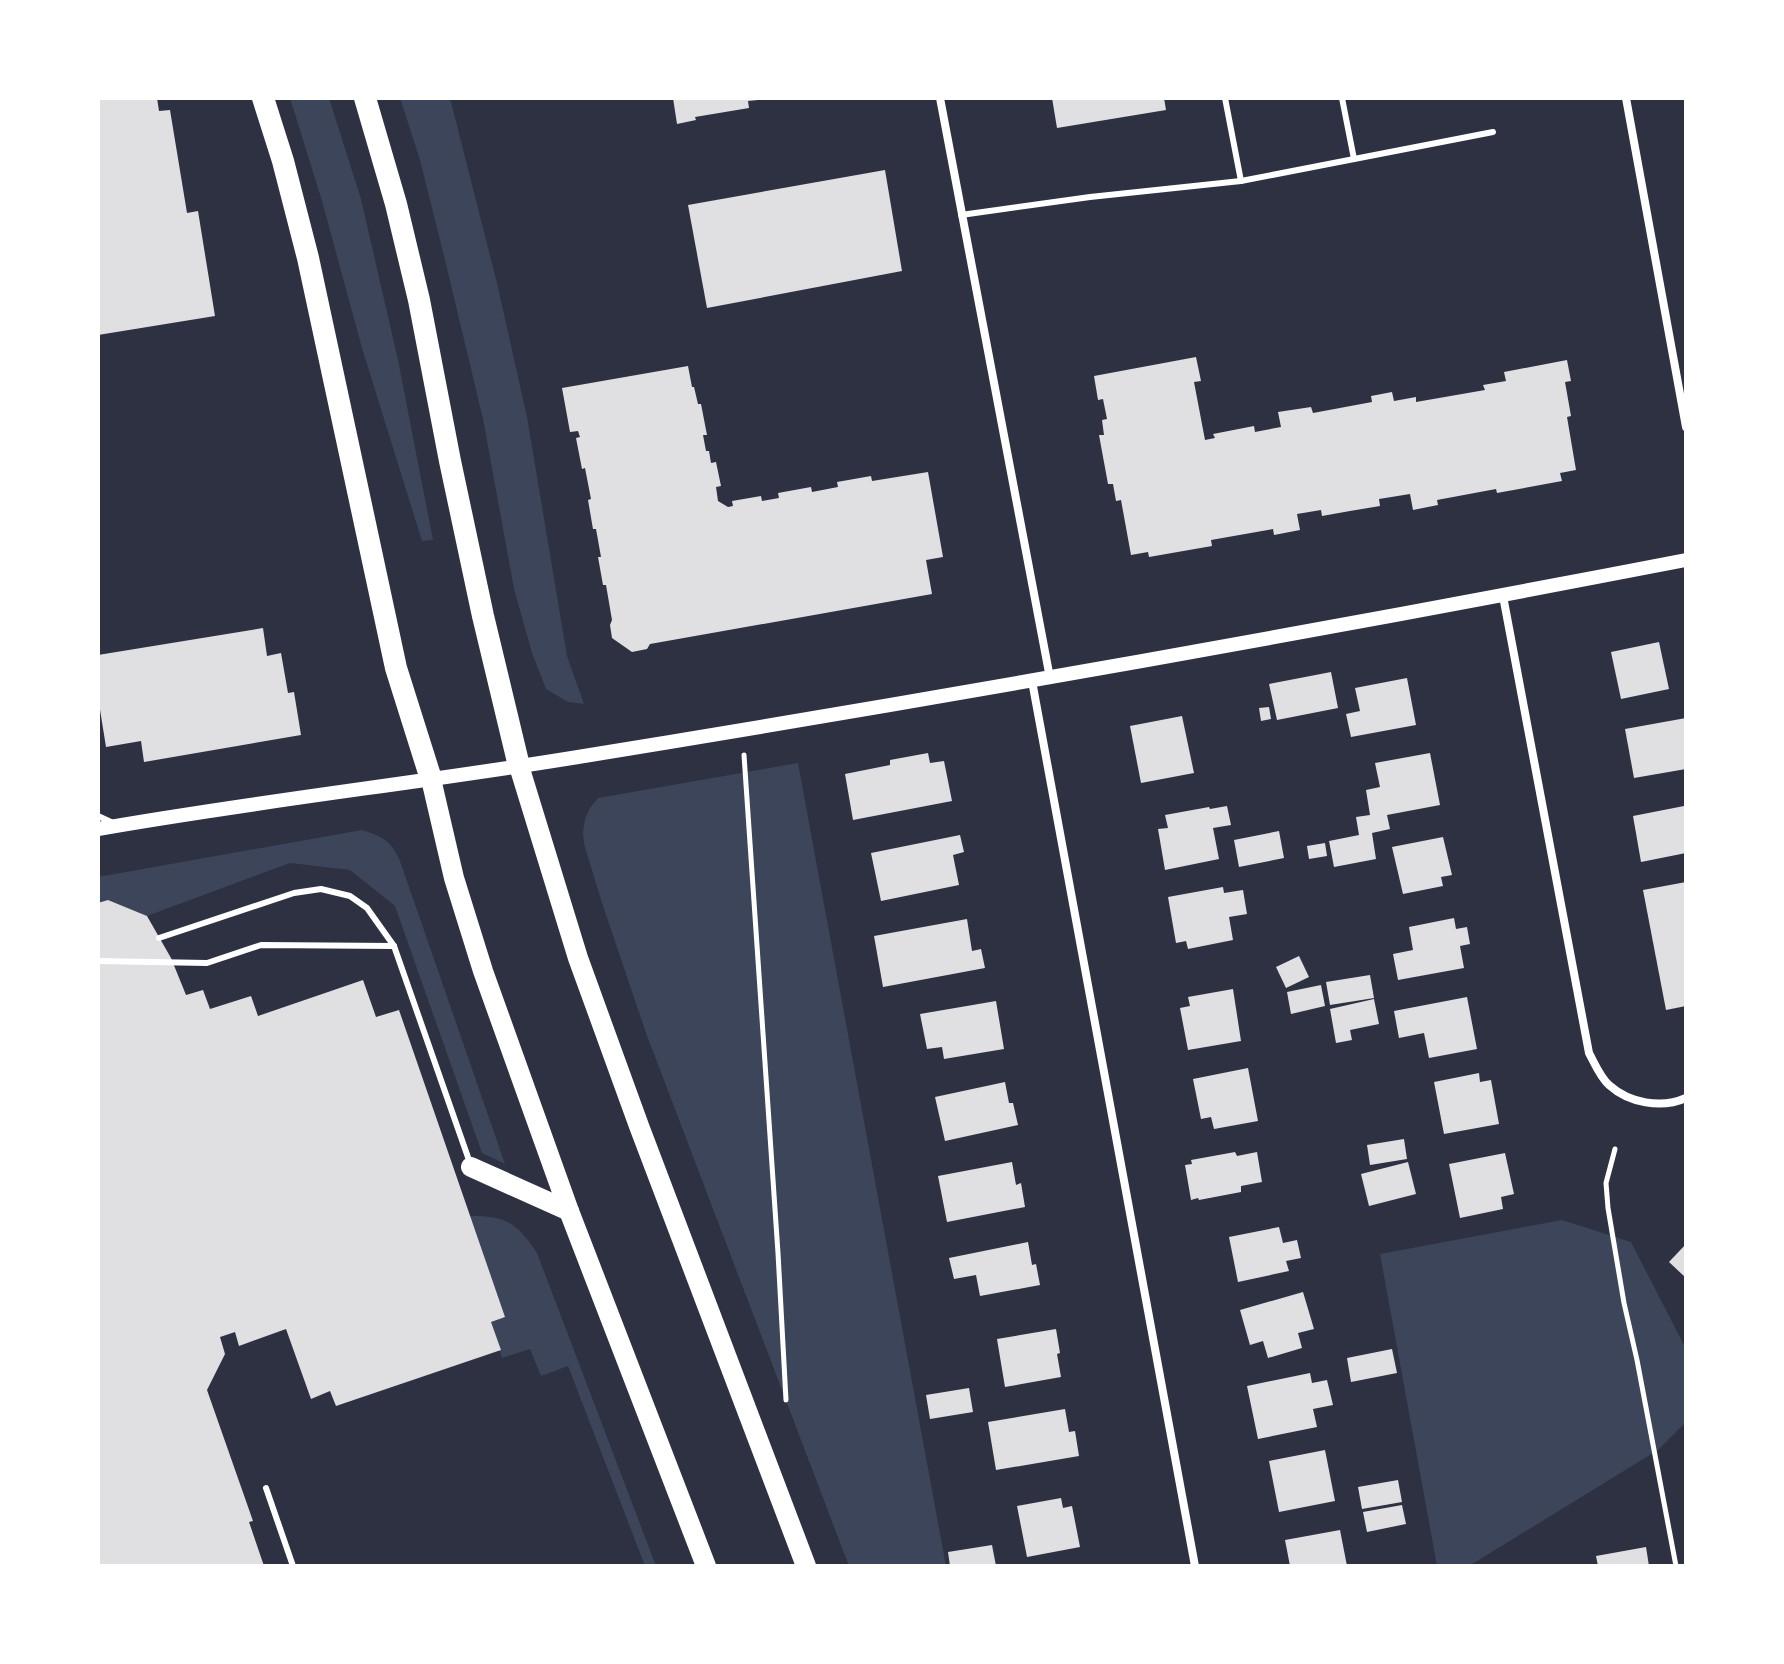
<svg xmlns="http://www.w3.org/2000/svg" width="1784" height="1664" font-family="'Times New Roman',serif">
	<rect width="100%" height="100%" fill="#2d3142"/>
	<g fill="#3c4559">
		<polygon points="290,98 329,98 361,199 398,360 433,540 422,541 362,348 322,201"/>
		<polygon points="400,98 449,98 451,102 497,283 527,417 567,656 584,704 568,702 546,689 532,653 514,589 483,419 444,256 420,160"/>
		<polygon points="798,763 946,1566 849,1566 646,1033 602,903 584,844 583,832 585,819 590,808 598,798"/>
		<path d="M362,830C383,837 391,840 400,861L505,1164L482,1153L395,906L350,870L290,863L147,916L108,900L98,903V877Z"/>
		<path d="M470,1216C507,1216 517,1223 537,1253L656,1566H645L568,1366L541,1376L530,1349L502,1358L491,1322Z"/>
		<polygon points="1562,1220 1631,1242 1686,1349 1686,1422 1658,1450 1469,1566 1437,1566 1380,1254"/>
	</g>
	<g fill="#e0e0e3">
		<polygon points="98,98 157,98 159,111 170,110 187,213 198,211 215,316 98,335"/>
		<polygon points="673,98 758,98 758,100 748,101 749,108 695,117 696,120 677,124"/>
		<polygon points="1052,98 1164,98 1166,110 1057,128"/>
		<polygon points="885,170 902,271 707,308 688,205"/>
		<polygon points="1196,357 1201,381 1194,382 1205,440 1215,438 1213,434 1254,426 1255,432 1281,427 1278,412 1311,407 1313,413 1372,402 1371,396 1392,392 1394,401 1416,397 1416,402 1485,390 1483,385 1506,381 1504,372 1567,360 1571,381 1565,382 1571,416 1567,417 1576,470 1560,473 1562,481 1497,493 1496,489 1437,500 1438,505 1413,510 1410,494 1379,499 1380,506 1350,511 1322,516 1321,510 1297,514 1300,530 1274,535 1273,529 1211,540 1212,546 1149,557 1148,552 1131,555 1121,500 1116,501 1113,484 1108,484 1099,435 1104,435 1102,420 1107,419 1103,399 1098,400 1094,376"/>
		<polygon points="688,366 692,387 694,387 698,404 701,404 707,435 703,435 706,451 709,451 711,463 716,462 721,486 716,487 718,501 728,507 733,506 732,501 761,496 762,501 779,498 778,493 811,487 812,492 838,487 837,482 871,476 872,481 928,472 943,557 926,560 932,594 650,644 647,649 632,652 612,638 610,625 612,620 606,585 603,585 598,557 601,557 596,529 593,529 588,500 591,499 585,468 582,469 576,438 580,437 578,431 570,432 562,388"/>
		<polygon points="263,628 267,656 281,653 288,693 294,692 301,735 144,762 141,741 106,747 98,697 98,655"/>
		<polygon points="1659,642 1669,689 1621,699 1611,652"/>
		<polygon points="1331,672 1338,708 1277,720 1269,684"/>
		<polygon points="1407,678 1416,725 1351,737 1346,714 1360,711 1355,688"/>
		<polygon points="1269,707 1271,719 1261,721 1259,708"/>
		<polygon points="1182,716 1194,773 1141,783 1130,726"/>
		<polygon points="1686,718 1686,769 1634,778 1625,729"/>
		<polygon points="928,753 930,763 944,761 952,801 853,820 845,774 890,765 890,760"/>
		<polygon points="1430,753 1440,805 1387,815 1390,829 1372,833 1376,859 1334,867 1329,841 1359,835 1356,817 1370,815 1366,790 1380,787 1375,763"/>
		<polygon points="1227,806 1231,825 1213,828 1219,859 1165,870 1158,829 1168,828 1165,815 1209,807 1210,809"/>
		<polygon points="1684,806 1686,819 1686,853 1641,862 1633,816"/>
		<polygon points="1279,831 1284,858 1239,867 1234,840"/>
		<polygon points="960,835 964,852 953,855 959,885 881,901 871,853"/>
		<polygon points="1443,837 1452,875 1441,877 1443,886 1403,894 1392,847"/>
		<polygon points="1325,843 1327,856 1309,859 1307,846"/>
		<polygon points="1686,882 1686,1006 1666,1010 1643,890"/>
		<polygon points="1223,887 1224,893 1243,890 1247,914 1229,917 1233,940 1188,949 1186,941 1176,943 1168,897"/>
		<polygon points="108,900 147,916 171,958 186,995 203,990 210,1009 251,996 258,1016 363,980 376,1017 399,1010 505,1317 491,1322 501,1350 336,1406 330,1391 311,1399 286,1329 239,1346 235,1332 220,1337 225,1354 207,1390 253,1521 249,1522 264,1566 98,1566 98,903"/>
		<polygon points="1454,918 1456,929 1467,927 1470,944 1460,946 1464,968 1398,980 1393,954 1413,950 1409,927"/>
		<polygon points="967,919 972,951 981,949 985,968 883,987 874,936"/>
		<polygon points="1299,956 1309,977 1286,988 1276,967"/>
		<polygon points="1370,975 1374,998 1330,1005 1326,982"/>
		<polygon points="1321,985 1325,1006 1291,1014 1287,992"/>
		<polygon points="1233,989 1241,1041 1188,1050 1180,1008 1190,1006 1188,997"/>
		<polygon points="1467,997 1477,1049 1429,1058 1424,1033 1399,1038 1394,1011"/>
		<polygon points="1374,999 1379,1024 1350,1030 1352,1040 1336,1043 1330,1009"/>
		<polygon points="996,1001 1004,1049 944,1059 942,1047 927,1049 920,1014"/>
		<polygon points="1248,1068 1258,1121 1214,1129 1211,1117 1201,1119 1193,1079"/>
		<polygon points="1479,1073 1480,1082 1491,1080 1499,1124 1444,1134 1434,1082"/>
		<polygon points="1005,1082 1009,1103 1013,1103 1018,1125 945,1141 935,1097"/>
		<polygon points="1404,1139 1407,1159 1370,1165 1367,1145"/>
		<polygon points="1235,1152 1237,1156 1257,1152 1262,1182 1241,1186 1241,1192 1199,1200 1198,1198 1191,1200 1185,1165 1192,1164 1191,1160"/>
		<polygon points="1505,1153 1514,1194 1501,1197 1503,1209 1460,1218 1449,1164"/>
		<polygon points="1012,1162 1016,1185 1021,1183 1025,1207 947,1222 938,1176"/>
		<polygon points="1408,1162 1416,1194 1369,1206 1361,1174"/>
		<polygon points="1279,1227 1283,1243 1297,1240 1301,1258 1286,1261 1289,1271 1238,1282 1229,1237"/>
		<polygon points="1028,1242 1032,1265 1036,1264 1040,1285 980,1296 976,1275 954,1279 949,1258"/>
		<polygon points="1686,1244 1686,1278 1669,1262"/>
		<polygon points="1303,1292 1314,1329 1298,1333 1302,1348 1268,1358 1263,1341 1250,1345 1240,1310"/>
		<polygon points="1056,1329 1060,1353 1057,1354 1061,1377 1005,1387 997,1339"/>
		<polygon points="1392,1349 1397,1373 1351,1382 1347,1358"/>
		<polygon points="1310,1373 1312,1383 1327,1380 1333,1405 1313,1409 1317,1427 1258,1439 1247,1386"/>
		<polygon points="969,1388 973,1412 930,1419 926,1395"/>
		<polygon points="1065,1409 1069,1432 1075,1431 1079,1456 996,1470 988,1422"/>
		<polygon points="1325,1450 1335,1501 1279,1512 1269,1461"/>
		<polygon points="1398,1480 1402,1502 1362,1509 1358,1487"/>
		<polygon points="1061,1498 1063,1508 1072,1506 1080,1547 1027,1557 1017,1506"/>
		<polygon points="1402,1505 1406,1524 1367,1532 1363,1512"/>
		<polygon points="1340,1530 1347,1566 1290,1566 1285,1540"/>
		<polygon points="992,1545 996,1566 950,1566 948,1552"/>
		<polygon points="1646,1547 1649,1566 1598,1566 1596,1556"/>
	</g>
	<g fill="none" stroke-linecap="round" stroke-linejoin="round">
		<g stroke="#fff" stroke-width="5">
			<polyline points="744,755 778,1253 786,1400"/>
			<polyline points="1615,1149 1606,1183 1608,1208 1624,1303 1637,1360 1676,1566"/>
		</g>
		<g stroke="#fff" stroke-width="6">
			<polyline points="1225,98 1241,181"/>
			<polyline points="1342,98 1354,159"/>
			<polyline points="961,215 1090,197 1241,181 1493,132"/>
			<polyline points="98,816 111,822"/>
			<polyline points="159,938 294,893 321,889 350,896 367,908 394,946 470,1163"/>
			<polyline points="98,961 207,963 261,945 394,946"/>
			<polyline points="266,1488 293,1566"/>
		</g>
		<g stroke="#fff" stroke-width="8">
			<polyline points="940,98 1050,678"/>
			<polyline points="1626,98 1686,427"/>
			<path d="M1503,596L1589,1053C1595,1064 1600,1077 1609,1085C1629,1103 1661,1109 1686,1098"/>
			<polyline points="1032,681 1195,1566"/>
		</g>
		<path stroke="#fff" stroke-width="14" d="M98,829C257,801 419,783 578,757C948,697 1318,631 1686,560"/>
		<g stroke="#fff" stroke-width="20">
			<polyline points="519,766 578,958 639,1126 806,1566"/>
			<polyline points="431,779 454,878 483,971 569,1211 706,1566"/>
			<polyline points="471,1167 569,1211"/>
		</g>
		<g stroke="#fff" stroke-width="22">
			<polyline points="263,98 283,161 308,258 396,668 431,779"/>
			<polyline points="365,98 396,204 419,300 450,461 483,616 519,766"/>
		</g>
	</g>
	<rect width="1784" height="1664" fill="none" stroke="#ffffff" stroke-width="200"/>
</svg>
